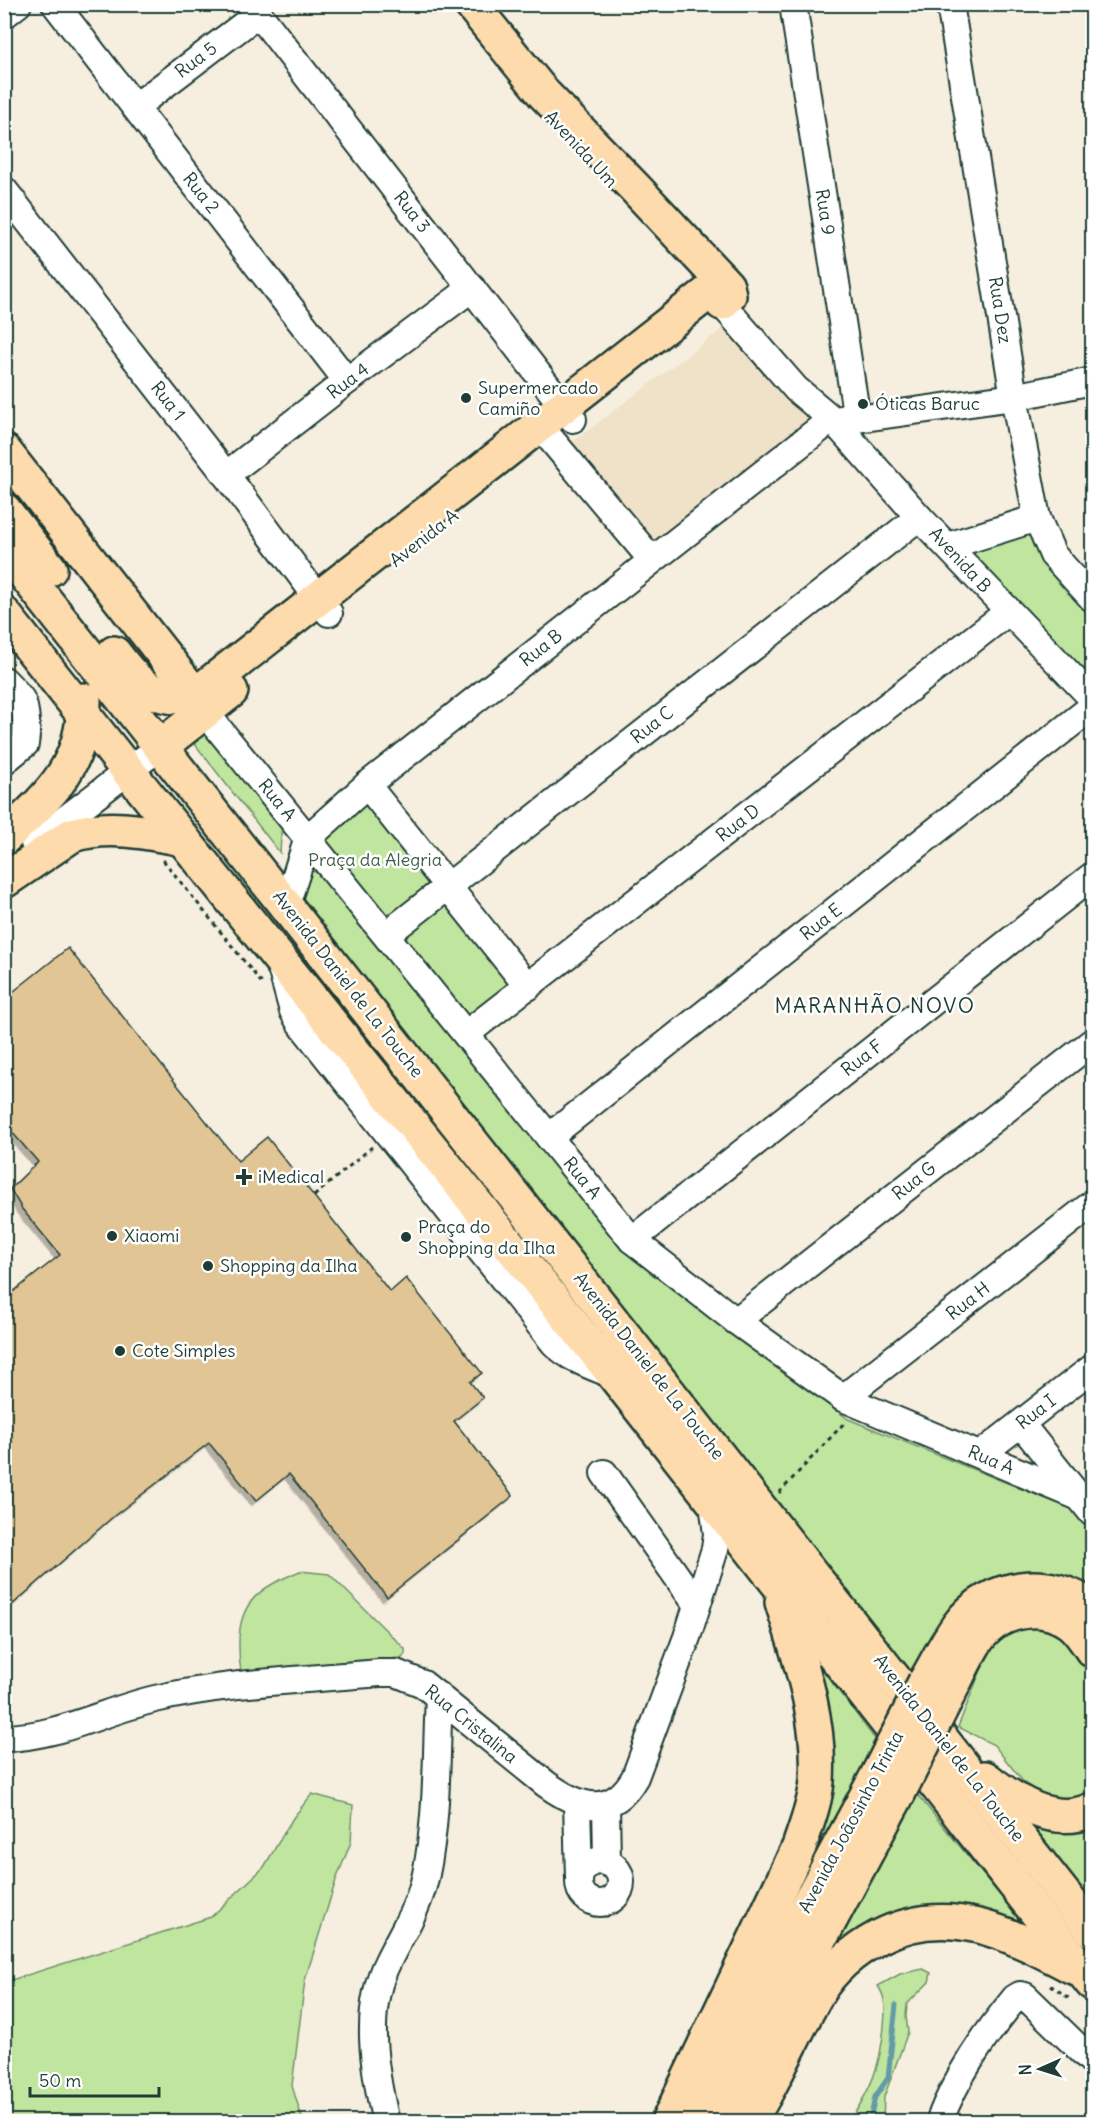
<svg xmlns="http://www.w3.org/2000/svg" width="1097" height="2126" font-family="Delius,sans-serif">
	<defs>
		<filter id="shadow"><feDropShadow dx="-4.5" dy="4.5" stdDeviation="0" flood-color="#0004"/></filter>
	</defs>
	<rect width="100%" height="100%" fill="#f6eedf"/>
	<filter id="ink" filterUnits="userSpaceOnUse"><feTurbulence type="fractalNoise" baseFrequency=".0167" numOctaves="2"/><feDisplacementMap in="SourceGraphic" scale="12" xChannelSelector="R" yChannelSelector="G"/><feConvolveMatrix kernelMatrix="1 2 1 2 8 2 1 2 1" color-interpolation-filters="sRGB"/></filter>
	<g filter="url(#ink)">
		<polygon fill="#f0e2c9" points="726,326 811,421 652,547 570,444"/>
		<g fill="#c0e59f" stroke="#70916a" stroke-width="1.5">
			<polygon points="1030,528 1048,570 1092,617 1092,686 965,549"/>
			<polygon points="212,730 282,819 280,853 194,743"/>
			<polygon points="364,798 433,884 387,921 318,835"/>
			<polygon points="312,871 319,873 630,1250 848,1419 1074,1510 1092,1532 1092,1591 1042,1575 913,1691 601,1279 444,1081 302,897 306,872"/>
			<polygon points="441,900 510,986 465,1023 396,938"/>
			<path d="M300,1571L329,1574L405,1649V1654L402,1658L352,1661L242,1674C239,1665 239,1655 239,1645C238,1600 262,1587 300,1571Z"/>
			<polygon points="1018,1626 1051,1626 1092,1666 1092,1797 1072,1802 1030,1794 1024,1783 994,1745 958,1727 989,1650 1004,1631"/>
			<polygon points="822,1669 878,1743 785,1939 768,1931 804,1859 813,1679"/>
			<polygon points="916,1793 1027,1928 978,1916 819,1971"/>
			<polygon points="312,1794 353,1805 351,1842 336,1880 305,1980 292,2086 303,2121 5,2121 5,1982 211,1917 264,1867 293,1818"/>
			<polygon points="1092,1820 1092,1911 1026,1825"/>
			<path d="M923,1969L931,1973L929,1982L907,2004L906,2016L908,2032L884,2097L883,2121H850C872,2086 880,2068 884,2026C885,2011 887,1999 878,1986L900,1974Z"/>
		</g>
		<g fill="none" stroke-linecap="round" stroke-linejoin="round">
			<polyline stroke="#639ba7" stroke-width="5" points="857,2122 871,2116 875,2097 888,2078 896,2005"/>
		</g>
		<polygon fill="#e1c595" stroke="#1f3d34" stroke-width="1.5" filter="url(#shadow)" points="68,948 238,1161 267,1137 390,1292 406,1278 482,1373 470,1382 483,1398 454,1421 513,1496 387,1597 289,1474 256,1501 209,1443 114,1516 4,1612 4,1299 60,1255 22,1209 10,1189 38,1162 4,1123 4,999"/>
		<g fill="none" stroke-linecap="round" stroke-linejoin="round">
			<defs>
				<g id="minor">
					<polyline points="55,4 347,381"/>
					<polyline points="251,4 573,419"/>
					<polyline points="793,4 857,419"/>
					<polyline points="950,4 1014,397 1037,518 1053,555 1092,598"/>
					<polyline points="4,15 18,4"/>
					<polyline points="135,107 258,14"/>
					<polyline points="4,190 226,475 329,613"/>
					<polyline points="721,303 796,389 832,419 919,517 1092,698"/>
					<polyline points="841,419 857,419 1014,397 1092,381"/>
					<polyline points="539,425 652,560"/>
					<polyline points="226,475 347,381 472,288"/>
					<polyline points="948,546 1037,518"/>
					<path d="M4,680C10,686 17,693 21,699C27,710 27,732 25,744L4,761"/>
					<polyline points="205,712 632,1240 736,1321 843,1398 1079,1497"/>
					<polyline points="367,785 528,987"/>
					<polyline points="34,843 161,746"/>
					<polyline points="286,905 308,838 367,785 832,419"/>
					<polyline points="386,935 919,517"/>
					<path d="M280,964L293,1011L300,1023L554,1343C571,1360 592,1366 613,1375"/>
					<polyline points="466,1034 1008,612"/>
					<polyline points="549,1137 1092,707"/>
					<polyline points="632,1240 1092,876"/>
					<polyline points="736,1321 1092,1042"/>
					<polyline points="843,1398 1092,1204"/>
					<polyline points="1021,1424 1092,1513"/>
					<polyline points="980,1455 1092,1368"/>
					<polyline points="604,1473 697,1605"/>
					<path d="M4,1738C58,1737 104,1711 155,1699C228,1682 305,1680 379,1673H396L423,1684L546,1784C578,1807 611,1820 635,1777L687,1637L715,1549L717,1534L713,1503"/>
					<polyline points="577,1802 579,1878"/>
					<polyline points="606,1804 607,1863"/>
					<circle cx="600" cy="1882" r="21"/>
					<path d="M386,2122C374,2070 363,2010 388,1961C403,1930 419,1908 426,1874C438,1816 436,1755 439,1696"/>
					<path d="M939,2122C957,2075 984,2036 1015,1998L1020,1995L1025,1996L1092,2061"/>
				</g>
				<g id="major">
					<polyline points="471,4 544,94 636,189 727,286 729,295 722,303"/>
					<polyline points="4,451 195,695"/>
					<polyline points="4,510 50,569"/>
					<polyline points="4,548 1092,1930"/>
					<polyline points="4,614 129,772 614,1375 1092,1983"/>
					<path d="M114,653C137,683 153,703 195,695L709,292"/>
					<polyline points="161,746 231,691"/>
					<path d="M4,838C50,795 84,766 84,700"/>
					<path d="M4,881L72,835C109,824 146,832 183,839"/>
					<path d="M925,1682C936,1664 945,1644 958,1626C989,1583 1051,1576 1092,1608"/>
					<path d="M945,1701C955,1682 964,1661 975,1643C995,1612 1038,1600 1069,1622C1079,1629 1085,1640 1092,1650"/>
					<path d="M985,1778C1015,1802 1053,1827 1092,1810"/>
					<path d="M668,2122L799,1847C806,1826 815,1804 817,1781C821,1719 800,1660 782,1602"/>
					<polyline points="691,2122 877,1776"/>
					<polyline points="722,2122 899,1792"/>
					<path d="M748,2122C776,2081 793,2034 818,1992C832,1969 855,1950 879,1937C949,1901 1010,1934 1073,1967"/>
				</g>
			</defs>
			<use href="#minor" stroke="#1f3d34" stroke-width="30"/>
			<use href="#major" stroke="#1f3d34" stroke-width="38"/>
			<g stroke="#1f3d34" stroke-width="3" stroke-dasharray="4.5 4.5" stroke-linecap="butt">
				<polyline points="163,860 264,986"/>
				<polyline points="314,1196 372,1147"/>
				<polyline points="779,1493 846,1421"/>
				<polyline points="1050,1985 1069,1998 1072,1997"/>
			</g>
			<use href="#minor" stroke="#fff" stroke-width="26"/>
			<use href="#major" stroke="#fedbac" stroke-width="33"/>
			<defs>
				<g id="major-bridge">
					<polyline points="877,1776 925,1682"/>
					<polyline points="899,1792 945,1701"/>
				</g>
			</defs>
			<use href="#major-bridge" stroke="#1f3d34" stroke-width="38" stroke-linecap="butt"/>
			<use href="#major-bridge" stroke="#fedbac" stroke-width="33"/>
		</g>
	</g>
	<g fill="#1f3d34" stroke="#fff" stroke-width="2">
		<circle cx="466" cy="398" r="6"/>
		<circle cx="863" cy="404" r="6"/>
		<path d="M241 1168h6v6h6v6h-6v6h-6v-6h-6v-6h6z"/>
		<circle cx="112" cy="1236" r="6"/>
		<circle cx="406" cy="1237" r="6"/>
		<circle cx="208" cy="1266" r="6"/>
		<circle cx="120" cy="1351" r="6"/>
	</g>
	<g text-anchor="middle" stroke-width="5" stroke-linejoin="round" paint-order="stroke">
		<g font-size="18" fill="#1f3d34" stroke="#fff">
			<text transform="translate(196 60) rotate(-37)" y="6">Rua 5</text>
			<text transform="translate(581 149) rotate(47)" y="6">Avenida Um</text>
			<text transform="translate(201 193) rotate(52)" y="6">Rua 2</text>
			<text transform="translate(412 212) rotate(52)" y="6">Rua 3</text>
			<text transform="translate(825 212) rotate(81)" y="6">Rua 9</text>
			<text transform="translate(1000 310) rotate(81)" y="6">Rua Dez</text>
			<text transform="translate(348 381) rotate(-37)" y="6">Rua 4</text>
			<text transform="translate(168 401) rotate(52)" y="6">Rua 1</text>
			<text transform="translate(424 538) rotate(-38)" y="6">Avenida A</text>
			<text transform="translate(960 560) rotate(47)" y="6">Avenida B</text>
			<text transform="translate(541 648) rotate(-38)" y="6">Rua B</text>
			<text transform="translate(652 725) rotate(-38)" y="6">Rua C</text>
			<text transform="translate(277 800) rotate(51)" y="6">Rua A</text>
			<text transform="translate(738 823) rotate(-38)" y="6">Rua D</text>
			<text transform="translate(821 922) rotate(-38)" y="6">Rua E</text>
			<text transform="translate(348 984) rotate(52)" y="6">Avenida Daniel de La Touche</text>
			<text transform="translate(862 1058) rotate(-38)" y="6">Rua F</text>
			<text transform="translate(582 1178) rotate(51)" y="6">Rua A</text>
			<text transform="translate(914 1181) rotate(-38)" y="6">Rua G</text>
			<text transform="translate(968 1301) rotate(-38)" y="6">Rua H</text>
			<text transform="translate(649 1366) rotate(52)" y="6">Avenida Daniel de La Touche</text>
			<text transform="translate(1036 1412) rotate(-38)" y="6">Rua I</text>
			<text transform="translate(991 1460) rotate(23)" y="6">Rua A</text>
			<text transform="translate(471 1724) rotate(39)" y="6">Rua Cristalina</text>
			<text transform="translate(949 1748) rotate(52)" y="6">Avenida Daniel de La Touche</text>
			<text transform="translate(851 1822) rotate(-62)" y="6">Avenida Joãosinho Trinta</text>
		</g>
		<g font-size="18" fill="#1f3d34" stroke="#fff" text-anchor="start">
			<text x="478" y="394">Supermercado<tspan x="478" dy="21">Camiño</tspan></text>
			<text x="875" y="410">Óticas Baruc</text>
			<text x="258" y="1183">iMedical</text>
			<text x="418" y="1233">Praça do<tspan x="418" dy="21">Shopping da Ilha</tspan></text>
			<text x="124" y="1242">Xiaomi</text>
			<text x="220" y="1272">Shopping da Ilha</text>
			<text x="132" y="1357">Cote Simples</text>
		</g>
		<g font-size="18" fill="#3f5f49" stroke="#fff">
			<text x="375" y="866">Praça da Alegria</text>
		</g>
		<g font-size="21" letter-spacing="1.5" fill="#1f3d34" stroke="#fff">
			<text x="875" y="1013">MARANHÃO NOVO</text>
		</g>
	</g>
	<rect width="1097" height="2126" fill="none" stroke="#fff" stroke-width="24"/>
	<rect x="12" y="12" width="1073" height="2102" fill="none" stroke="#1f3d34" stroke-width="2" filter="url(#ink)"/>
	<g transform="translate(1040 2069) rotate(267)" stroke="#ffffff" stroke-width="4.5" paint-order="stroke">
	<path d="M0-4.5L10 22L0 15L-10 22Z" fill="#1f3d34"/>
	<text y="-9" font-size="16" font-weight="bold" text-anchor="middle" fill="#1f3d34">N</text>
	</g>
	<path d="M30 2087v9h129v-9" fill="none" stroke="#1f3d34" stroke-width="3"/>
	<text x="39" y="2087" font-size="18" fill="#1f3d34" stroke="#ffffff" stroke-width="4.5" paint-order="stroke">50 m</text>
</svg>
